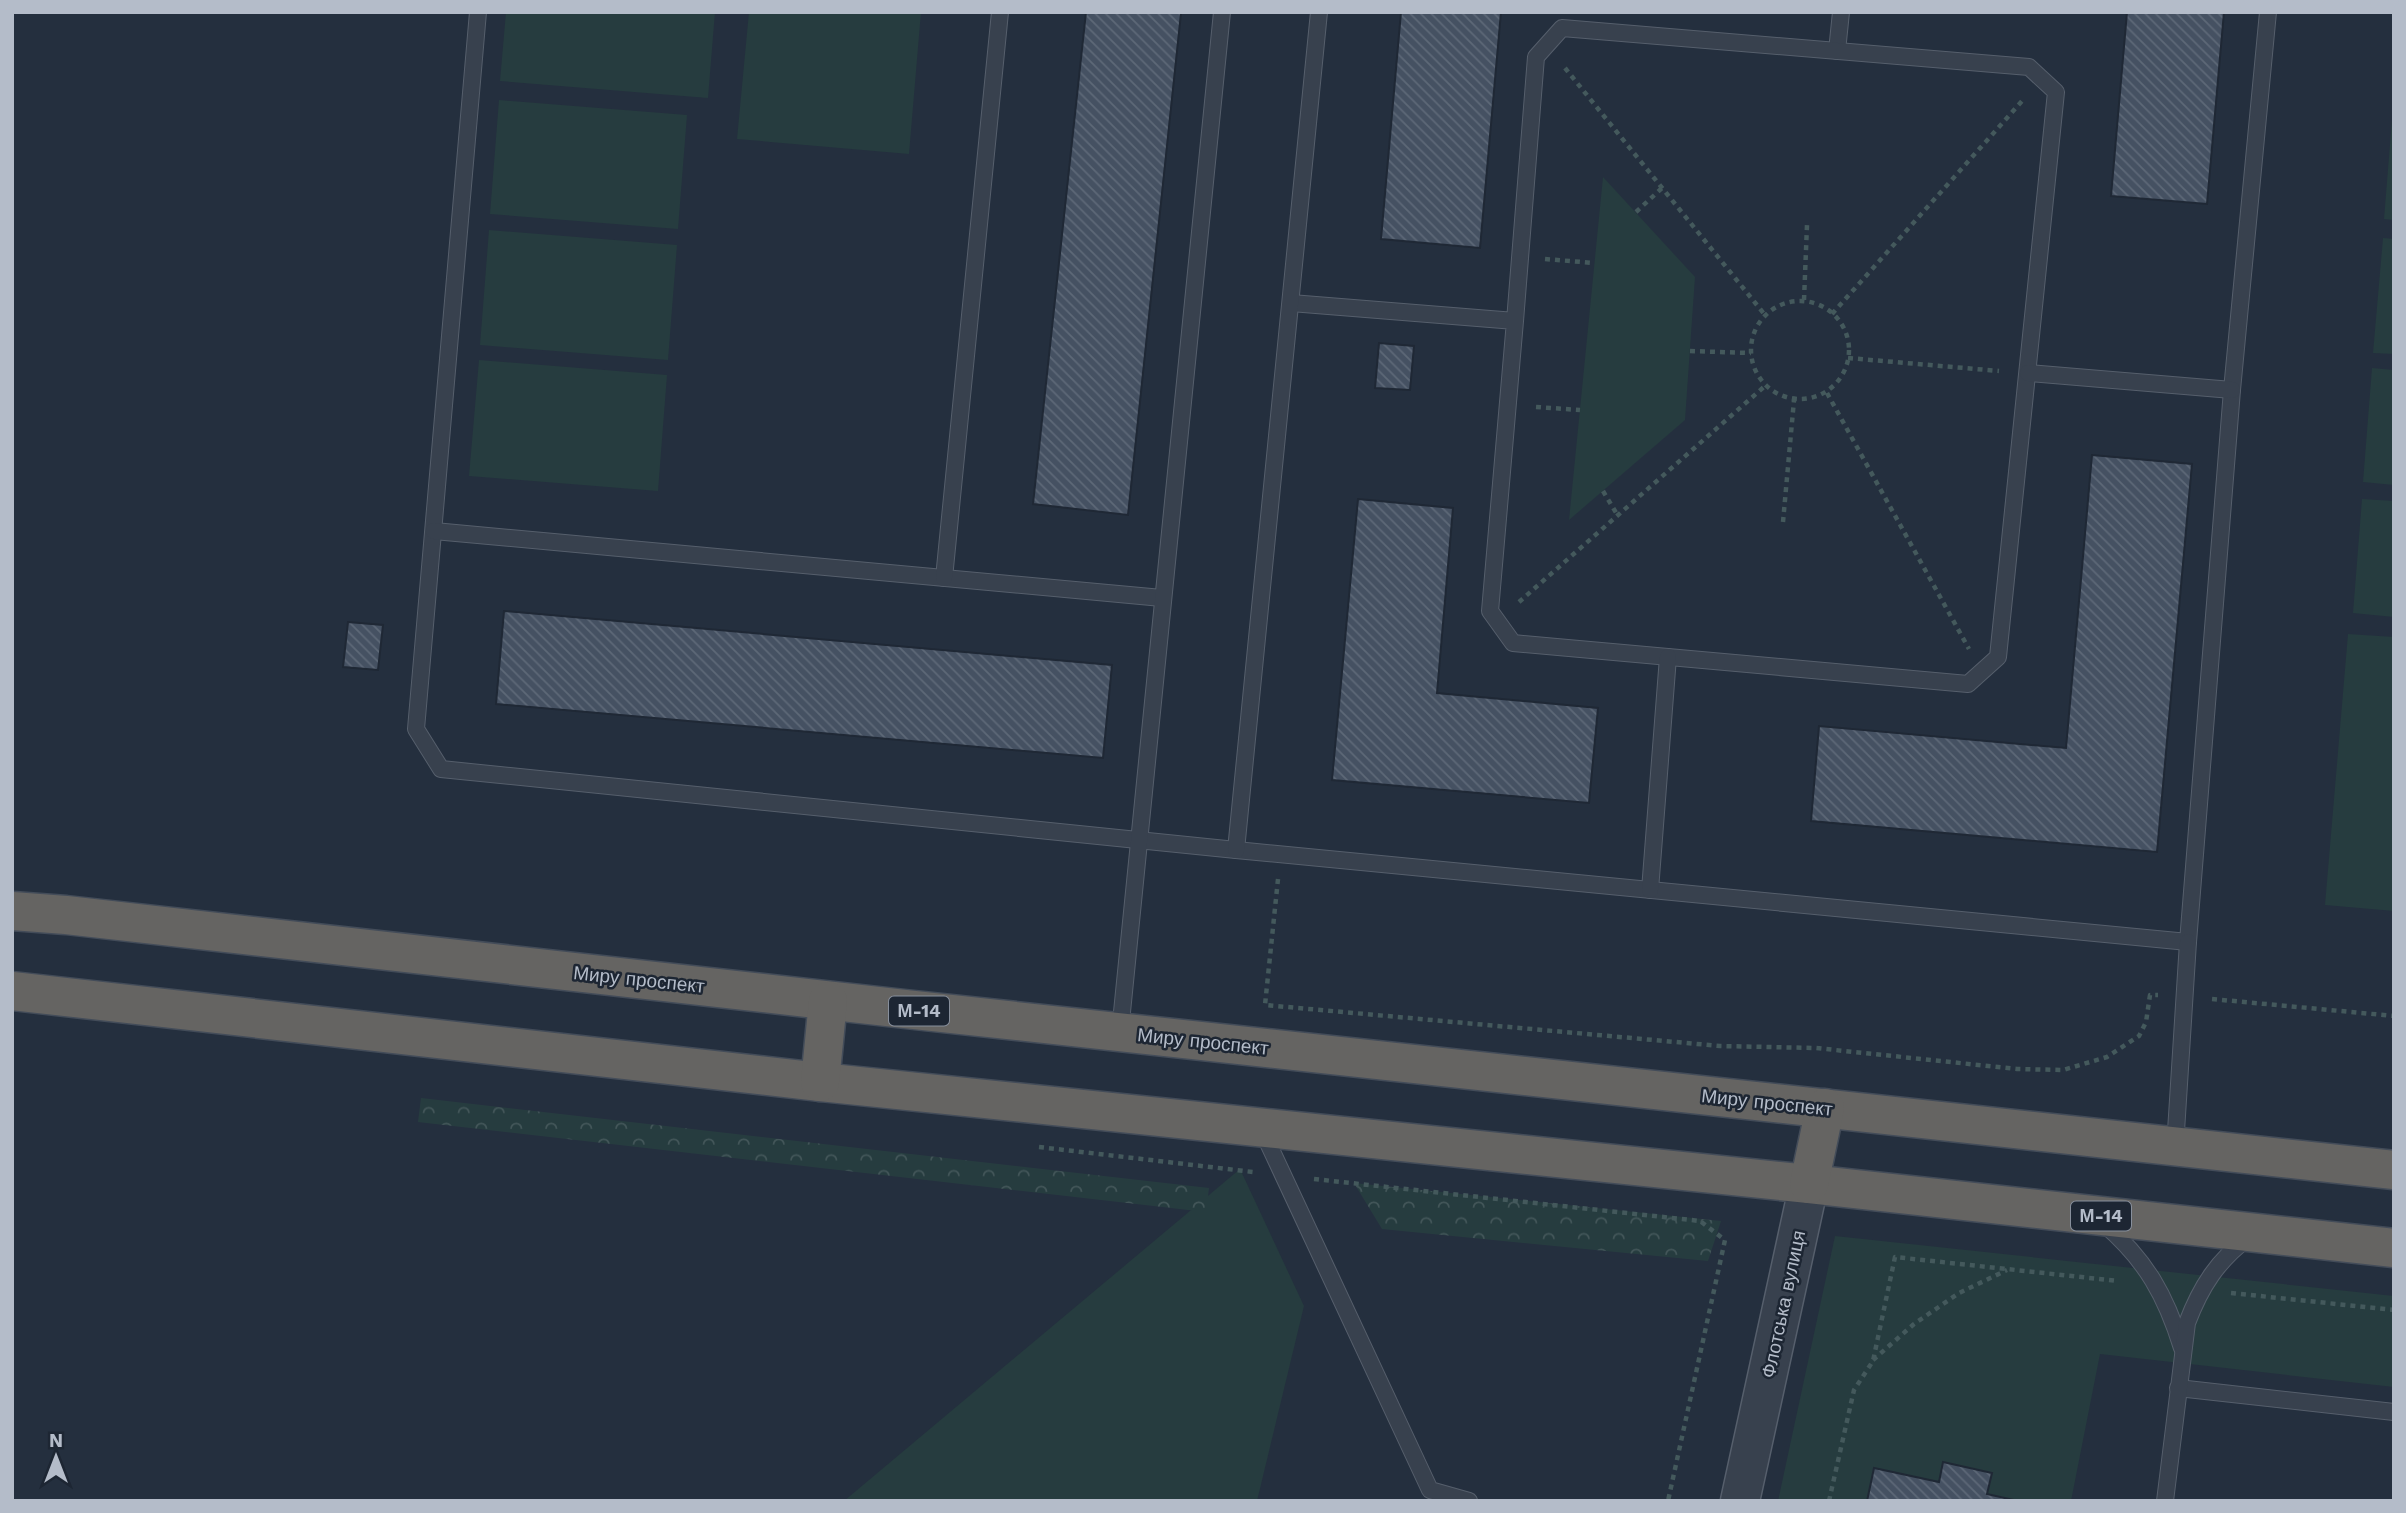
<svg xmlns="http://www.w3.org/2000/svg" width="2406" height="1513" font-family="'Work Sans',sans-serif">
	<defs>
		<pattern id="forest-crowns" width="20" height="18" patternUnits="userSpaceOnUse" patternTransform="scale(1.75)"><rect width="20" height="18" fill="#263c3f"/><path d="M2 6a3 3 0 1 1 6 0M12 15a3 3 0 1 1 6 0" fill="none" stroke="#435659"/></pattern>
		<pattern id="building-back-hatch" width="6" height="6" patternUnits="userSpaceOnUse" patternTransform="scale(1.75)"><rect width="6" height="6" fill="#455162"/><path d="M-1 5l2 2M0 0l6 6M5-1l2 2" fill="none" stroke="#5d6877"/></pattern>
	</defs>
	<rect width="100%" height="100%" fill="#242f3e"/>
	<g fill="#263c3f">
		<polygon points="506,12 715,12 708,98 500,81"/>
		<polygon points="749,12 921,12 909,154 737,139"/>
		<polygon points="499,100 687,115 678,229 490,214"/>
		<polygon points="2393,107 2394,107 2394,220 2384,219"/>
		<polygon points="1603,177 1695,277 1685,420 1569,520"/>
		<polygon points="489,230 677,245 668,360 480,345"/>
		<polygon points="2383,238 2394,239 2394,354 2373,353"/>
		<polygon points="479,360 667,375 658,491 469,476"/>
		<polygon points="2372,368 2394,370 2394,485 2363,482"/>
		<polygon points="2362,499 2394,501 2394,617 2353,613"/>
		<polygon points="2348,634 2394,637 2394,911 2325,905"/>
		<polygon points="1240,1169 1304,1306 1257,1501 844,1501"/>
		<polygon points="1835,1236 2394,1296 2394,1387 2100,1354 2071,1501 1778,1501"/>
	</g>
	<g fill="url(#forest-crowns)">
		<polygon points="421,1098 1209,1188 1206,1212 418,1122"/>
		<polygon points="1354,1183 1721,1221 1708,1261 1382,1229"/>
	</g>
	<g fill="url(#building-back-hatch)" stroke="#1f2835" stroke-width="2">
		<polygon points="1086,12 1181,13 1128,515 1033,504"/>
		<polygon points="1401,12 1501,12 1480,248 1381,239"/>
		<polygon points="2127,12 2224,12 2207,204 2111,196"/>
		<polygon points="1379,343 1414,346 1410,390 1375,388"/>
		<polygon points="2092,455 2192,464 2157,852 1811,821 1819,726 2066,748"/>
		<polygon points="1358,499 1453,508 1437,693 1598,708 1589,803 1332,780"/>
		<polygon points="504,611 1112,665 1103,758 496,704"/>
		<polygon points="348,622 383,625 378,670 343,667"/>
		<polygon points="1943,1462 1992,1473 1987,1494 2018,1501 1867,1501 1874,1468 1939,1482"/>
	</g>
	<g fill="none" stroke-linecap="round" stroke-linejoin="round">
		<defs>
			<g id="service">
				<polyline points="478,12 416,729 441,769 1236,850 2188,942 2232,390 2268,12"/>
				<polyline points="1837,51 1841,12"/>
				<polyline points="1291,303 1515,321 1536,57 1562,28 2029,67 2056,92 1998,657 1968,684 1513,643 1490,611 1515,321"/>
				<polyline points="2028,373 2232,390"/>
				<polyline points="434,531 1162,598"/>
				<polyline points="944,578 1000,12"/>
				<polyline points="1236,850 1319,12"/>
				<polyline points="1650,890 1668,657"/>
				<polyline points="1120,1032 1222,12"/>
				<polyline points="1262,1130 1430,1490 1469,1501"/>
				<polyline points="2175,1147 2188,942"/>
				<path d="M2104,1224C2146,1260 2166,1296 2182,1348"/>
				<polyline points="2178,1388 2394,1412"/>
				<path d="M2165,1501L2187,1323C2201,1286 2218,1260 2249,1237"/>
			</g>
			<polyline id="tertiary" points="1740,1501 1809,1184"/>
			<g id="trunk">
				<polyline points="12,911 66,915 905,1009 2394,1170"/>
				<polyline points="12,991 820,1082 1809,1184 2394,1248"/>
				<polyline points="820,1082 828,1001"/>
				<polyline points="1809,1184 1825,1108"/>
			</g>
		</defs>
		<use href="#service" stroke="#565f6c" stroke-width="18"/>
		<use href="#tertiary" stroke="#565f6c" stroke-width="41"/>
		<use href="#trunk" stroke="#434c59" stroke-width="41"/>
		<g stroke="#44595c" stroke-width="4.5" stroke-dasharray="5 5" stroke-linecap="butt">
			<polyline points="1565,68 1765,315"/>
			<polyline points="1636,212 1662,188"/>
			<polyline points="1545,259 1594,263"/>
			<polyline points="1804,300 1807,225"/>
			<circle cx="1800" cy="350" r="49"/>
			<polyline points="1832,314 2023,100"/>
			<polyline points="1690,351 1751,353"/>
			<polyline points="1848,358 1999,371"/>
			<polyline points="1827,393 1969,649"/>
			<polyline points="1536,407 1580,410"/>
			<polyline points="1603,491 1618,516"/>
			<polyline points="1783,522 1794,400"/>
			<polyline points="1519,602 1765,386"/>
			<polyline points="1278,879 1265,1005 1720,1046 1816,1048 2017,1069 2063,1070 2107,1057 2139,1036 2146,1022 2150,995 2158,995"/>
			<polyline points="2212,999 2394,1016"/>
			<polyline points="1039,1147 1253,1172"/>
			<polyline points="1314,1179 1700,1221 1725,1240 1668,1501"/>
			<polyline points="2231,1293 2394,1310"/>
			<polyline points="1873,1360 1914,1324 1959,1293 2007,1270"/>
			<polyline points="1829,1501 1854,1390 1873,1361 1895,1257 2118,1281"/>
		</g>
		<use href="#service" stroke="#38414e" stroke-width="16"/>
		<use href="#tertiary" stroke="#38414e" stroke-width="38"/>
		<use href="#trunk" stroke="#656462" stroke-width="38"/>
	</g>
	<g text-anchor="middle" stroke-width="5" stroke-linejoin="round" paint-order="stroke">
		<g fill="#1d2633" stroke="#878f9c" stroke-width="2">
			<rect x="889" y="996.5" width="60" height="29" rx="5"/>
			<rect x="2071" y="1201.5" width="60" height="29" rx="5"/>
		</g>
		<g font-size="18" font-weight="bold" fill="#b4bcc9">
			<text x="919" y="1017">М-14</text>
			<text x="2101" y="1222">М-14</text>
		</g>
		<g font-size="19" fill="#b4bcc9" stroke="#1d2633">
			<text transform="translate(639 979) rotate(6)" y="7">Миру проспект</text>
			<text transform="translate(1203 1041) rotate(6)" y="7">Миру проспект</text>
			<text transform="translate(1767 1102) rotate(6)" y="7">Миру проспект</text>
			<text transform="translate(1783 1304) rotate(-78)" y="7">Флотська вулиця</text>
		</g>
	</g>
	<rect width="2406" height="1513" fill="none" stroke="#b4bcc9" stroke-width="28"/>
	<g transform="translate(56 1457)" stroke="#1d2633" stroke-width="5" paint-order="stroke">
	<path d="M0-5L12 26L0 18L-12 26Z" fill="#b4bcc9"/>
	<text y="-10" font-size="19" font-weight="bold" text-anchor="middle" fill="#b4bcc9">N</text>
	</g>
</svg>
